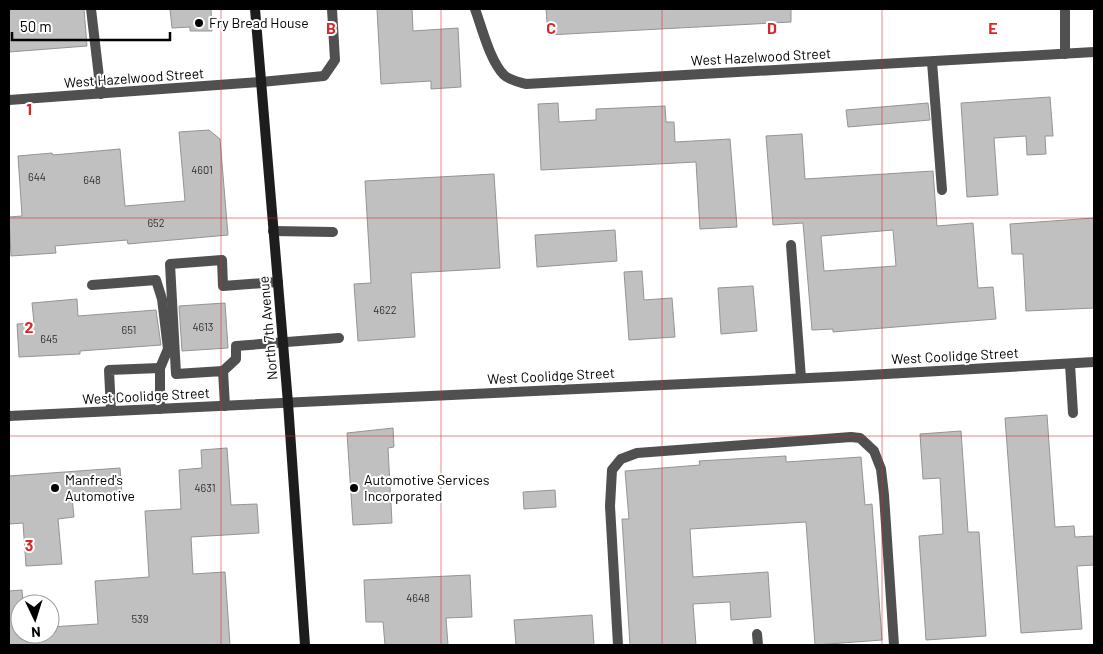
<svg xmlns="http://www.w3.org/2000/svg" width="1103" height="654" font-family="Barlow,sans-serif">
	<rect width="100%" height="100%" fill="#fff"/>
	<g fill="#c0c0c0" stroke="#949494" fill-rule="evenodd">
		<polygon points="9,9 84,9 87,46 9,52"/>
		<polygon points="170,9 211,9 212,31 190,31 190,27 172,28"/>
		<polygon points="377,9 412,9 413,31 458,28 461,87 431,89 431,81 381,84"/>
		<polygon points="546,9 791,9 791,22 548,35"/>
		<polygon points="1050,97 1053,136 1045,136 1046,154 1027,155 1026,136 994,138 998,195 967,197 961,103"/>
		<polygon points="558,103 559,122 596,120 596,109 665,106 666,122 674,122 675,142 730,139 737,227 700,229 696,162 541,170 538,104"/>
		<polygon points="928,103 930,120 848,127 846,110"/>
		<polygon points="209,130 220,139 228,235 128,244 127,240 55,246 56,253 11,256 9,217 22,216 18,156 52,153 53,155 120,149 125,206 185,201 179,132"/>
		<path d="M802,134L805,179L933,171L937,226L973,223L978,288L993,287L996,319L833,332V329L812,330L803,223L773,225L766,136ZM893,230L896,266L824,271L821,236Z"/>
		<polygon points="494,174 500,268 411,273 415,337 358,341 354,284 371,283 365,181"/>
		<polygon points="1094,218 1094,308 1026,311 1023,254 1012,254 1010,224"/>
		<polygon points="615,230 617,261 537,267 535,235"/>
		<polygon points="642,271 644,300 672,298 675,337 629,340 624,272"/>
		<polygon points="753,286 757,331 721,334 718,288"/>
		<polygon points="77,299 78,316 156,310 161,345 80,351 80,354 19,357 17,324 34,323 32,303"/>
		<polygon points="225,303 228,348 182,351 179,306"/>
		<polygon points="1047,415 1055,527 1074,526 1075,537 1094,536 1094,565 1077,566 1082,629 1021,633 1005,418"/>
		<polygon points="393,428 394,447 388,448 392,523 353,525 347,433"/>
		<polygon points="961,431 968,532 979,532 986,636 926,640 919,536 943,534 940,478 923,479 920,434"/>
		<polygon points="227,448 231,505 257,504 259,533 191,537 193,574 225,572 230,645 9,645 9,591 22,590 23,604 20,604 20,634 50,634 50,627 98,624 95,581 149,577 145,511 181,509 179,470 202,468 201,450"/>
		<polygon points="786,456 786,462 861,457 865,505 872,504 882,640 815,645 806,522 690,529 693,577 768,572 771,617 731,620 730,602 693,604 696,645 630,645 622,519 629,519 625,471 700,465 699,461"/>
		<polygon points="120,468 122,494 72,497 74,517 58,519 62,564 26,566 23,523 9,524 9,476"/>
		<polygon points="555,490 556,507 524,509 523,492"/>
		<polygon points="470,575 472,617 446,618 448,645 385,645 383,622 366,622 364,580"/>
		<polygon points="592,615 594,645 516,645 514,620"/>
	</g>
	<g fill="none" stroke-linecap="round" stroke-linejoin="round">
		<g stroke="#505050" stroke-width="10">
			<polyline points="91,9 101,94"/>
			<polyline points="932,62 942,190"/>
			<polyline points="261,82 324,76 335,60 332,9"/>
			<polyline points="273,231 333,232"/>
			<polyline points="791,245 801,378"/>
			<polyline points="92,285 156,280 162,299 168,349 160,368 160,409"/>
			<polyline points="1070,364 1073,413"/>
			<polyline points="223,371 236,359 236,346 339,338"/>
			<polyline points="225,406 223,371 176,374 170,264 222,260 223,286 278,282"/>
			<polyline points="111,411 109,370 160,368"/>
			<polyline points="757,634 758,645"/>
		</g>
		<g stroke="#505050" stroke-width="10">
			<path d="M475,9C482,28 490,61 504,75C509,80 519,82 526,84L1094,52"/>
			<polyline points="1065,9 1065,54"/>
			<polyline points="9,100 261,82"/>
			<polyline points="9,416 851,376 1094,362"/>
			<polyline points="618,645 610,506 612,470 621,459 637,453 851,437 860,438 874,451 881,469 884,495 894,645"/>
		</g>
		<polyline stroke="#1d1d1d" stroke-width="10" points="255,9 288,403 305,645"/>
	</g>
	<path fill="none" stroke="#d62828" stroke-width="1" stroke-opacity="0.55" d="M221,9V645M441,9V645M662,9V645M882,9V645M9,218H1094M9,436H1094"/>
	<g fill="#000" stroke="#fff" stroke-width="2">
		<circle cx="199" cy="23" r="5"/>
		<circle cx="55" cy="488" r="5"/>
		<circle cx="354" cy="488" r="5"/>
	</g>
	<g text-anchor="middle" stroke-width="4" stroke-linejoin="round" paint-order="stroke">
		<g font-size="11" fill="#303030">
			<text x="202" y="174">4601</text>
			<text x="37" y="181">644</text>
			<text x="92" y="184">648</text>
			<text x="156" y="227">652</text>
			<text x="385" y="314">4622</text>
			<text x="203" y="331">4613</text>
			<text x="129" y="334">651</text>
			<text x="49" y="343">645</text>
			<text x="205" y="492">4631</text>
			<text x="418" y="602">4648</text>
			<text x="140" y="623">539</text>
		</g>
		<g font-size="14" fill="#000" stroke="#fff" text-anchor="start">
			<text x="209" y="28">Fry Bread House</text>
			<text x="65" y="485">Manfred's<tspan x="65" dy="16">Automotive</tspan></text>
			<text x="364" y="485">Automotive Services<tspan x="364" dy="16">Incorporated</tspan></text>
		</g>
		<g font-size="14" fill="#000" stroke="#fff">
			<text transform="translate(761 57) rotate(-3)" y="5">West Hazelwood Street</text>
			<text transform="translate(134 78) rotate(-4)" y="5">West Hazelwood Street</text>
			<text transform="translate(268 328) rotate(-95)" y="5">North 7th Avenue</text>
			<text transform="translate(955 356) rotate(-3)" y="5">West Coolidge Street</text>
			<text transform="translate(551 376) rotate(-3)" y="5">West Coolidge Street</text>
			<text transform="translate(146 396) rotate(-3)" y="5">West Coolidge Street</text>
		</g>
	</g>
	<g font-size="16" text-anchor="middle" font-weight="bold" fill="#d62828" stroke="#fff" stroke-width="4" stroke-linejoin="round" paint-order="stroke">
		<text x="331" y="34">B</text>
		<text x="551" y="34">C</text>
		<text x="772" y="34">D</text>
		<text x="993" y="34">E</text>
		<text x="29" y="115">1</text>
		<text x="29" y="333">2</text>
		<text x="29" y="551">3</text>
	</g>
	<rect width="1103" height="654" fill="none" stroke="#000000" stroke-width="20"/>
	<g transform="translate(35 619) rotate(176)"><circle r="24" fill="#ffffff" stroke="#999999"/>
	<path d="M0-4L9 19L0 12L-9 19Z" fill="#000000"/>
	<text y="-8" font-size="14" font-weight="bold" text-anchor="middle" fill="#000000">N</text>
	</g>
	<path d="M12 32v8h158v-8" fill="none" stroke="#000000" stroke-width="2.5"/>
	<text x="20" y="32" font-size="15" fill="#000000" stroke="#ffffff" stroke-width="4" paint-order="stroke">50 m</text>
</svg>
